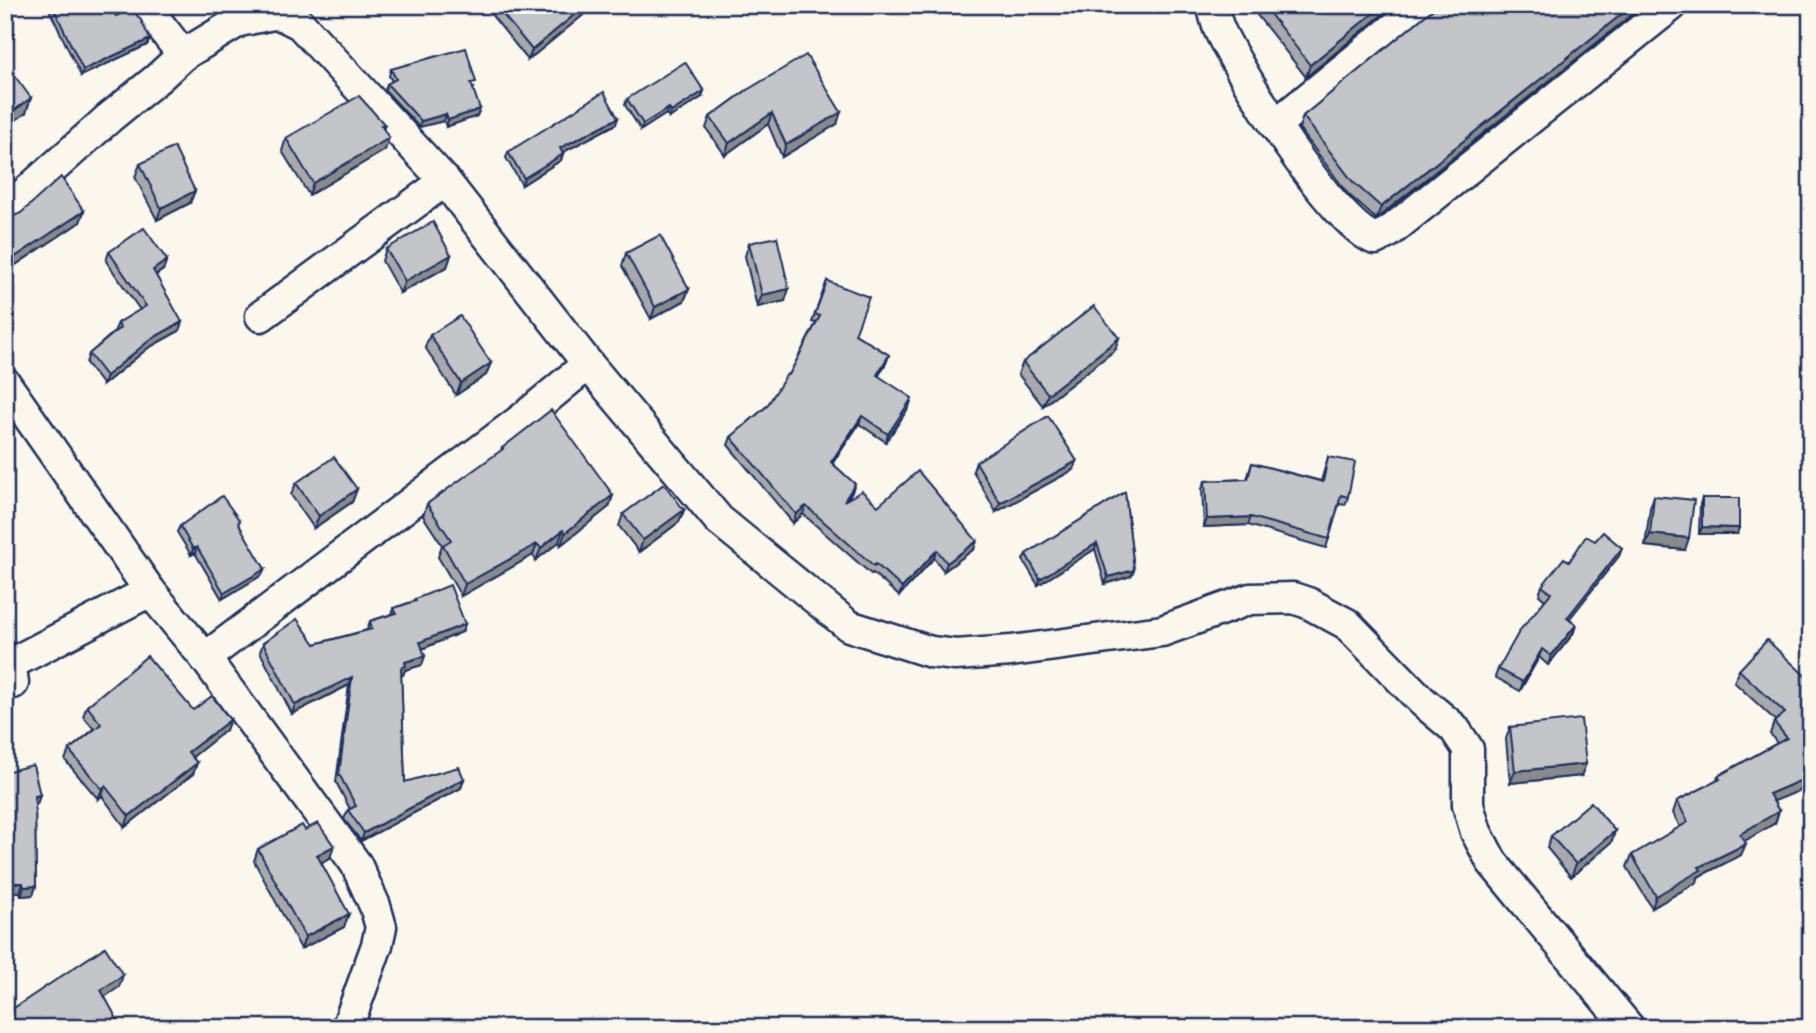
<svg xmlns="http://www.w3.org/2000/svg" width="1816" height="1033" font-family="'Comic Neue',sans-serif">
	<rect width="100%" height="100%" fill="#fbf7ec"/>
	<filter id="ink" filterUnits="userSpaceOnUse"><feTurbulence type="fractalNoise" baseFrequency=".0143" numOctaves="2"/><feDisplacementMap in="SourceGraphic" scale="14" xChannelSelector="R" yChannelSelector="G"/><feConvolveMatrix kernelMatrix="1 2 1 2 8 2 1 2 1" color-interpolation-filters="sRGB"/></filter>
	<g filter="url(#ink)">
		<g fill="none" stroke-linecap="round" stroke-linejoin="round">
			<defs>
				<g id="street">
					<polyline points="144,5 183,55"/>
					<path d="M1212,5C1215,14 1216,23 1220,31C1242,77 1331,222 1375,239L1389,232L1672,5"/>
					<polyline points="1275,125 1422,5"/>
					<polyline points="5,211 109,118 158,78 183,55 239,21 273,14 282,15 300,24 445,181 588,364 719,520 849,626 931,652 956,655 1011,651 1162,631 1250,599 1293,598 1308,603 1347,624 1422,701 1454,728 1468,749 1468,805 1476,832 1492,862 1629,1028"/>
					<polyline points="261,316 445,181"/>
					<polyline points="5,383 150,591 205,658 356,864 375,906 381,927 377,945 347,1028"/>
					<polyline points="205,658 522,419 588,364"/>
					<polyline points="13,683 11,667 16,661 150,591"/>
				</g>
			</defs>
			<use href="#street" stroke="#1b2f5e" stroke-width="35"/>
			<use href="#street" stroke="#fbf7ec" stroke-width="30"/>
		</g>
		<g fill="#a8a9ad" stroke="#1b2f5e" stroke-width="2">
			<polygon points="47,5 110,5 116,16 150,39 147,45 81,76"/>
			<polygon points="493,5 589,5 587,12 528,60 490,13"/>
			<polygon points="1249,5 1394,5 1306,77"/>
			<polygon points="1438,5 1644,5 1376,219 1348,194 1299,128 1303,116"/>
			<polygon points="391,69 474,88 473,89 477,116 446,127 444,121 419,127 385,90 387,84 392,81 389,76"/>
			<polygon points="747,90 837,124 782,157 768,124 725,155 706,128 710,117"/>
			<polygon points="702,97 669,118 666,114 641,130 625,105 627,99"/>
			<polygon points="616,124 563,152 561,160 522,185 506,158 508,152"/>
			<polygon points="385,125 383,129 385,150 309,195 282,151 286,138"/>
			<polygon points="140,164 190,203 157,220 135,177"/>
			<polygon points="84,211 80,222 8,270 6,267 5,268 5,217 12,217"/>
			<polygon points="749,243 785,301 757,307 745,256"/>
			<polygon points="386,249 451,255 447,267 400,293 382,261"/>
			<polygon points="109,252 163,270 156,275 179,331 148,348 103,385 86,363 89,354 114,332 118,323 140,310 106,261"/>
			<polygon points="626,253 689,289 684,301 651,319 622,266"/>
			<polygon points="827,281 855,334 889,355 886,363 878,376 909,407 886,442 859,424 832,464 852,492 847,499 878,506 974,549 944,571 934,558 899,596 873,573 871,574 803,514 793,523 728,445 731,437 767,406 789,375 816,323 812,322"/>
			<polygon points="430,335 486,375 456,395 425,347"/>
			<polygon points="1115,350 1043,406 1018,374 1023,362"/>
			<polygon points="502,448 613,495 609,507 561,545 559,542 536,560 533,555 461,596 438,557 442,545 423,516 427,504 501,451"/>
			<polygon points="1328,457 1348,497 1345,505 1339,504 1326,548 1248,525 1204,527 1202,489 1205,481 1247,479 1252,463 1321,481"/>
			<polygon points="976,462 1073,470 996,512 973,471"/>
			<polygon points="296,483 357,489 352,502 314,528 291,495"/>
			<polygon points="1125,492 1134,570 1131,576 1105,584 1095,549 1038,585 1023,560 1026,554"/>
			<polygon points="1654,496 1685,550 1645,546 1650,508"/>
			<polygon points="1702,498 1737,534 1699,534 1700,504"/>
			<polygon points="684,510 679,522 639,552 619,526 623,514"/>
			<polygon points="239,525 262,575 222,599 195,553 191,555 177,532 180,526"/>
			<polygon points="1595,541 1622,548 1619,556 1569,619 1576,625 1573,634 1548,665 1539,657 1520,691 1495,677 1498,669 1545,600 1539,595 1542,586"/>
			<polygon points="415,599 465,624 462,632 422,649 422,665 405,670 403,675 401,675 405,782 464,779 461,788 361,841 344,819 348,810 350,809 336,782 349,685 292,714 260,652 263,643 315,644 367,630 370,621 392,614 394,608 414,601"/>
			<polygon points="1739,670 1811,681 1774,802 1779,811 1775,823 1744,841 1741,855 1698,877 1697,882 1652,908 1627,867 1632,855 1680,827 1673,813 1677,801 1717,781 1718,776 1777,743 1770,734 1774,722 1776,721 1734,682"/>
			<polygon points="87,706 193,710 226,730 192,757 197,763 193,774 125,827 102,796 98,799 65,760 69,750 94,729 83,716"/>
			<polygon points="1510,727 1581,776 1510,783 1506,739"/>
			<polygon points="5,772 40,795 37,804 35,804 36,886 33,895 21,896 20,892 5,892"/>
			<polygon points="305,830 330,858 321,862 344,927 301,949 254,861 258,849"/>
			<polygon points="1615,831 1611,843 1571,877 1547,848 1551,836"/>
		</g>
		<g fill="#888a8d" stroke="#1b2f5e" stroke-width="2">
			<polygon points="586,5 589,5 587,12 528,60 532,50"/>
			<polygon points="1383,5 1394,5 1306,77 1310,65"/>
			<polygon points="1633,5 1644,5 1376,219 1381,207"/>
			<polygon points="150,39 147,45 81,76 83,70"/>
			<polygon points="704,91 702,97 669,118 671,112"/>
			<polygon points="31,98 26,113 5,128 5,117"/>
			<polygon points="669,108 666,114 641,130 643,124"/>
			<polygon points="480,109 477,116 446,127 448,120"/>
			<polygon points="841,112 837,124 782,157 786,145"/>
			<polygon points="772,113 768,124 725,155 729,143"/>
			<polygon points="446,114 444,121 419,127 421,121"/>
			<polygon points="618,118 616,124 558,155 560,148"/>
			<polygon points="389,138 385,150 309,195 313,183"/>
			<polygon points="563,154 561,160 522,185 524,178"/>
			<polygon points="195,191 190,203 157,220 161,208"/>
			<polygon points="84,211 80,222 8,270 12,259"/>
			<polygon points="451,255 447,267 400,293 405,281"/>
			<polygon points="10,257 6,267 5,268 5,260"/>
			<polygon points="167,260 163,270 150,279 153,270"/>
			<polygon points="689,289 684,301 651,319 655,307"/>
			<polygon points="789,289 785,301 757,307 762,295"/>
			<polygon points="182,322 179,331 148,348 103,385 106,376 151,339"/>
			<polygon points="1119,338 1115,350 1043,406 1048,394"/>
			<polygon points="889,355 886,363 874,384 877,375"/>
			<polygon points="491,363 486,375 456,395 461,383"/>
			<polygon points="912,398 909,407 886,442 888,434"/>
			<polygon points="862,416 859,424 828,470 831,462"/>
			<polygon points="1077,461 1073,470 996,512 1000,503"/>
			<polygon points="855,484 852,492 841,509 844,501"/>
			<polygon points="357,489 352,502 314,528 319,516"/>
			<polygon points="613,495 609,507 561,545 565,533"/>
			<polygon points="806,506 803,514 793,523 796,514"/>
			<polygon points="684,510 679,522 639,552 643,540"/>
			<polygon points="1251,517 1248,525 1204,527 1207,519"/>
			<polygon points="1702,527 1739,528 1737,534 1699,534"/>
			<polygon points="563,530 559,542 536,560 541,548"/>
			<polygon points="1650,534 1689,538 1685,550 1645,546"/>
			<polygon points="977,541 974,549 944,571 947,563"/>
			<polygon points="1097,543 1095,549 1038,585 1040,579"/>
			<polygon points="537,544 533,555 461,596 465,584"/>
			<polygon points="197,547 195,553 191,555 193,549"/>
			<polygon points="1622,548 1619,556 1564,626 1567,618"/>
			<polygon points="937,550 934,558 899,596 902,588"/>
			<polygon points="265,569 262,575 222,599 224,593"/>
			<polygon points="1134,570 1131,576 1105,584 1108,577"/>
			<polygon points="465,624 462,632 417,651 420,642"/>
			<polygon points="1576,625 1573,634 1548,665 1551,656"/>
			<polygon points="1542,649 1539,657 1520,691 1523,682"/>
			<polygon points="425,656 422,665 405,670 403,675 397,676 401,668 405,662"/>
			<polygon points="352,677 349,685 292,714 295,705"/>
			<polygon points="230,720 226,730 185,763 188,752"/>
			<polygon points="197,763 193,774 125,827 129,816"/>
			<polygon points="1586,764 1581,776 1510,783 1515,771"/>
			<polygon points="1811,776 1811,786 1765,805 1769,794"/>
			<polygon points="464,779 461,788 361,841 364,833"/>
			<polygon points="105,786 102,796 98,799 102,789"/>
			<polygon points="40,795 37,804 32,805 35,796"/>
			<polygon points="1779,811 1775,823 1736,846 1740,834"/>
			<polygon points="1615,831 1611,843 1571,877 1576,864"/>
			<polygon points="1746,844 1741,855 1698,877 1697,882 1652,908 1656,896 1699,867"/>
			<polygon points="334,846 330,858 313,867 317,855"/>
			<polygon points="5,883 23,883 20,892 5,892"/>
			<polygon points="36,886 33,895 21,896 24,887"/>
			<polygon points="349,914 344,927 301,949 305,937"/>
			<polygon points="123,975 119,987 97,1002 101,990"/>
		</g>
		<g fill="#c3c5c9" stroke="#1b2f5e" stroke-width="2">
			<polygon points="52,5 110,5 116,16 132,9 141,20 150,39 83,70"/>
			<polygon points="495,5 586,5 532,50"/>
			<polygon points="1263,5 1383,5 1310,65"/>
			<polygon points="1438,5 1633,5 1381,207 1353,182 1303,116"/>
			<polygon points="466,48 476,82 471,83 480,109 448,120 446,114 421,121 387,84 396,79 391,69"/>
			<polygon points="806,55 841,112 786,145 772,113 729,143 710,117 747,90"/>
			<polygon points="685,62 704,91 671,112 669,108 643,124 627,99"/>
			<polygon points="14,75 31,98 5,117 5,82"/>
			<polygon points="604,92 618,118 560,148 563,154 524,178 508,152"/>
			<polygon points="359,96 385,125 381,125 389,138 313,183 286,138"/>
			<polygon points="174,147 195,191 161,208 140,164"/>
			<polygon points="61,177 84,211 12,259 10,257 5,260 5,217 12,217 21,213"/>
			<polygon points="433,222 451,255 405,281 386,249"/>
			<polygon points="144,228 167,260 153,270 182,322 151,339 106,376 89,354 120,328 118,323 146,306 109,252"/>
			<polygon points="660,235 689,289 655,307 626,253"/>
			<polygon points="777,237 789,289 762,295 749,243"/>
			<polygon points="827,281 869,297 855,334 889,355 877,375 912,398 888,434 862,416 831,462 855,484 844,501 862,491 878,506 918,471 977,541 947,563 937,550 902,588 876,564 874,566 806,506 796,514 731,437 767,406 787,374 789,375 820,316 815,314"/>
			<polygon points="1094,306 1119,338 1048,394 1023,362"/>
			<polygon points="460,316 491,363 461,383 430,335"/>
			<polygon points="551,410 613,495 565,533 563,530 541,548 537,544 465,584 443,545 451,540 427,504 503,449 502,448"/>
			<polygon points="1048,416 1077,461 1000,503 976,462"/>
			<polygon points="334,457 357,489 319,516 296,483"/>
			<polygon points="1328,457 1355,462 1348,497 1341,495 1329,539 1251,517 1207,519 1205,481 1248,479 1252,463 1323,482"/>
			<polygon points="664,484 684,510 643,540 623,514"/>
			<polygon points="1125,492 1134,570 1108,577 1097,543 1040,579 1026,554"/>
			<polygon points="222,496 240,521 238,523 265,569 224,593 197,547 193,549 180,526"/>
			<polygon points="1654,496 1694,500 1689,538 1650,534"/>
			<polygon points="1702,498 1739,498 1739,528 1702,527"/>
			<polygon points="1603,532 1622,548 1567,618 1576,625 1551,656 1542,649 1523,682 1498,669 1520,630 1551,593 1542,586 1564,558 1569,562 1586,536 1595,541"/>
			<polygon points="450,585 465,624 420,642 425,656 405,662 406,666 401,668 405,782 459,767 464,779 364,833 348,810 356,806 339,774 352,677 295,705 263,643 297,619 315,644 372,629 370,621 396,613 394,608 416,601 415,599"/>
			<polygon points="1767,640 1811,681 1811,776 1769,794 1779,811 1740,834 1746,844 1699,867 1701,870 1656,896 1632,855 1688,822 1677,801 1720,779 1718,776 1787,738 1774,722 1785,713 1739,670"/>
			<polygon points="147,656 193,710 212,696 230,720 188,752 197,763 129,816 105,786 102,789 69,750 101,724 87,706"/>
			<polygon points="1581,719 1586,764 1515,771 1510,727"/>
			<polygon points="33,765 40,795 35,796 36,886 24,887 23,883 5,883 5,813 6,813 5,772"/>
			<polygon points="1591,802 1615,831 1576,864 1551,836"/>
			<polygon points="318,823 334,846 317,855 349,914 305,937 258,849 302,825 305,830"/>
			<polygon points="105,947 123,975 101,990 122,1028 5,1028 5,1014"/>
		</g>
	</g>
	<rect width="1816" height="1033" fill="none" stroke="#fbf7ec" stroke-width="28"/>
	<rect x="14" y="14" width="1788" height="1005" fill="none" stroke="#1b2f5e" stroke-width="2.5" filter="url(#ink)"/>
</svg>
